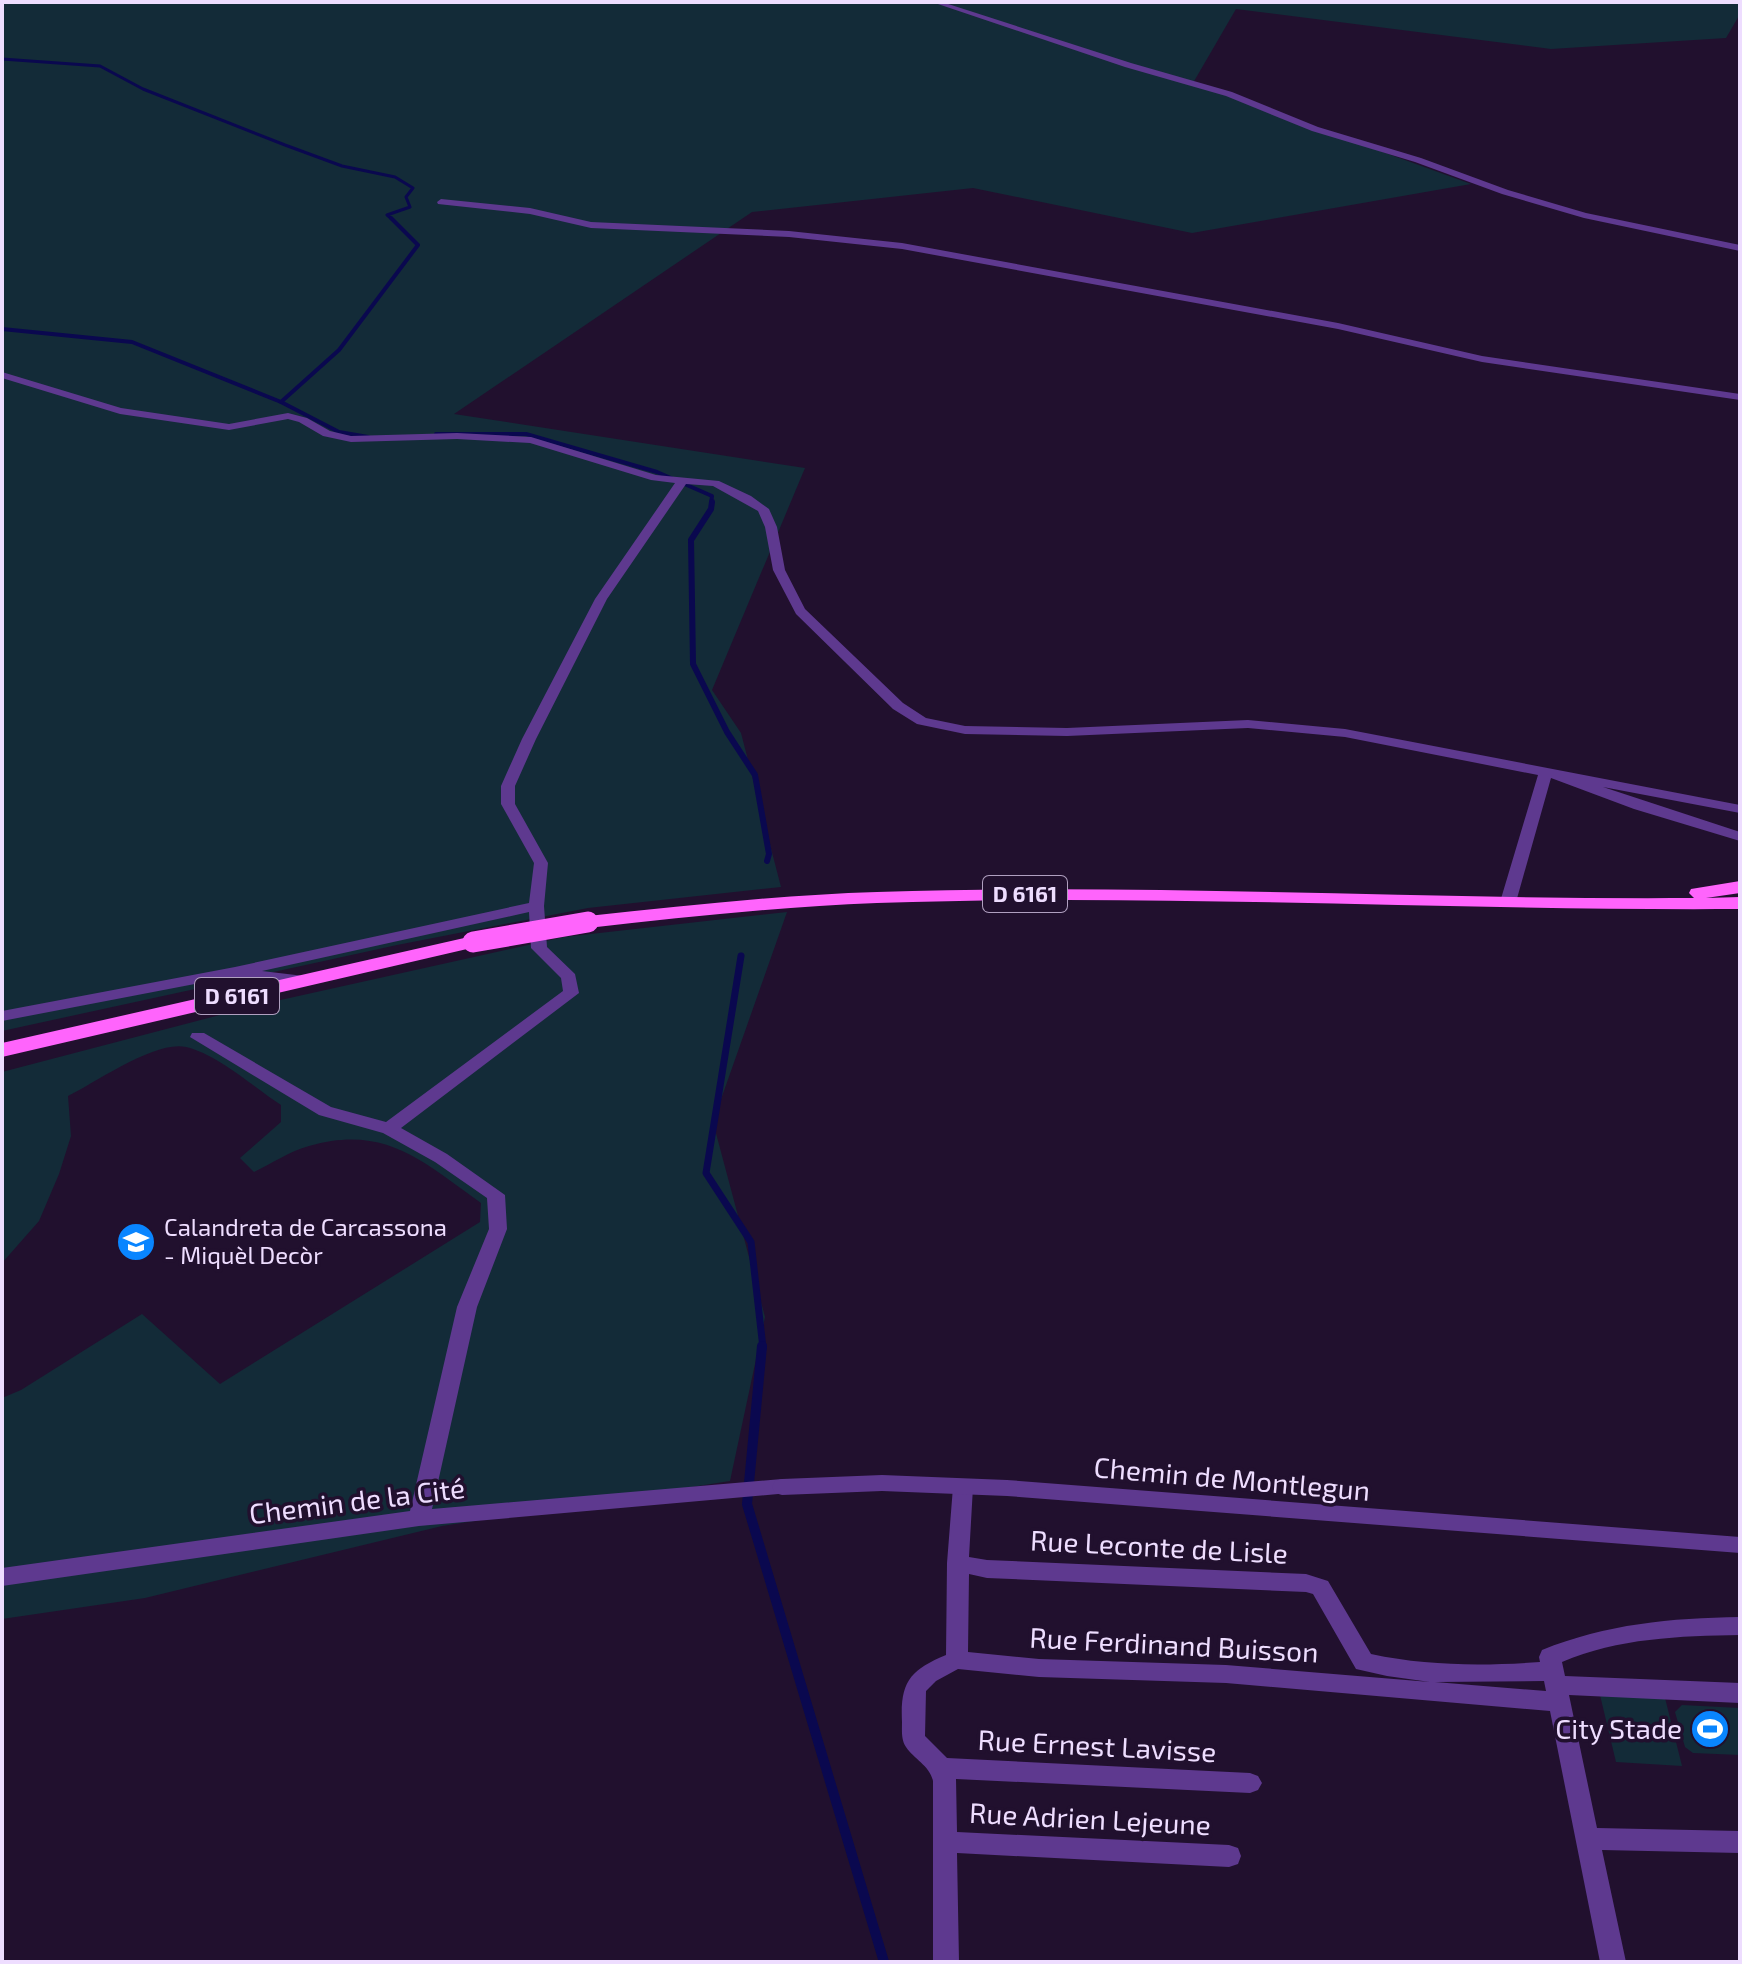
<svg xmlns="http://www.w3.org/2000/svg" width="1742" height="1964" font-family="'Exo 2',sans-serif">
	<rect width="100%" height="100%" fill="#21102e"/>
	<g fill="#132b38">
		<polygon points="2,2 1740,2 1740,14 1726,38 1551,49 1236,9 1193,83 1471,184 1192,233 973,188 752,212 454,414 805,468 712,690 741,733 781,887 588,908 397,945 2,1031"/>
		<path d="M787,912L713,1122L765,1317L730,1481L442,1526L145,1598L2,1619V1398L21,1390L142,1314L220,1384L480,1222L481,1203C423,1162 386,1124 309,1146C290,1151 271,1164 254,1172L240,1158L281,1122V1105C255,1088 217,1054 186,1047C156,1040 96,1082 68,1096L71,1136L59,1174L39,1221L2,1263V1072L258,1005L564,937Z"/>
		<polygon points="1600,1695 1665,1698 1682,1766 1616,1762"/>
		<polygon points="1682,1705 1740,1708 1740,1755 1693,1753 1685,1747 1675,1712"/>
	</g>
	<g fill="none" stroke-linecap="round" stroke-linejoin="round">
		<polyline stroke="#0a084f" stroke-width="3" points="2,59 100,66 143,89 285,145 342,166 395,177 413,188 406,197 410,207 387,215 393,220"/>
		<g stroke="#0a084f" stroke-width="4">
			<polyline points="2,329 132,342 281,402 339,432 368,437"/>
			<polyline points="281,402 339,350 418,245 391,218"/>
			<polyline points="436,434 526,434 657,472 712,496 711,504"/>
		</g>
		<polyline stroke="#0a084f" stroke-width="6" points="712,502 711,509 691,540 693,664 727,732 755,775 769,854 767,861"/>
		<polyline stroke="#0a084f" stroke-width="7" points="741,956 706,1173 751,1242 763,1348"/>
		<polyline stroke="#0a084f" stroke-width="10" points="762,1346 747,1504 884,1962"/>
		<g fill="#5e398f" fill-rule="evenodd">
			<polygon points="932,2 942,2 1131,63 1232,92 1318,127 1421,158 1508,190 1586,213 1740,245 1740,251 1584,218 1502,194 1415,162 1312,131 1226,96 1125,67"/>
			<polygon points="441,199 530,208 591,222 789,231 902,243 1338,323 1482,356 1740,394 1740,400 1482,362 1338,329 902,249 789,237 591,228 530,214 438,204 437,202"/>
			<polygon points="2,372 121,408 229,424 288,413 307,418 330,431 351,436 457,433 531,437 656,475 719,481 751,496 769,509 777,527 785,570 805,609 903,703 926,718 965,726 1067,728 1248,720 1345,729 1740,805 1740,813 1603,787 1740,832 1740,841 1634,809 1551,778 1516,902 1508,907 1500,902 1538,775 1345,737 1248,728 1067,736 965,734 917,724 893,709 796,614 773,570 765,527 758,511 713,486 686,484 607,599 536,739 515,786 515,804 548,863 544,906 547,947 575,974 579,993 401,1128 447,1154 505,1195 507,1229 477,1307 432,1509 782,1479 789,1481 792,1487 789,1493 419,1526 2,1586 2,1568 410,1511 457,1307 489,1229 487,1198 435,1162 383,1133 319,1115 190,1037 192,1033 204,1033 331,1107 386,1122 563,991 561,978 531,948 529,912 262,971 304,976 312,981 304,986 242,978 239,993 217,1006 209,1001 225,988 226,978 2,1021 2,1011 235,967 529,903 534,863 501,804 501,786 522,739 595,599 675,483 651,480 530,443 457,439 351,442 323,436 299,422 288,419 229,430 120,414 2,378"/>
			<path d="M963,1479L970,1481L973,1487L969,1557L987,1560L1306,1574L1328,1581L1371,1654C1427,1666 1483,1666 1540,1662L1539,1657L1542,1650C1606,1624 1671,1618 1740,1617V1635C1680,1636 1618,1638 1562,1662L1565,1676L1740,1683V1703L1569,1695L1597,1828L1740,1831V1853L1602,1850L1626,1962H1600L1550,1711L1226,1683L1039,1677L958,1669L936,1681L926,1691L925,1736L947,1758L1250,1773L1258,1776L1262,1783L1258,1790L1250,1793L956,1779L957,1832L1229,1845L1238,1848L1241,1856L1238,1864L1229,1867L957,1853L959,1962H933V1781C930,1766 914,1759 906,1747C901,1740 902,1730 902,1722C900,1682 910,1670 946,1655L947,1563L953,1487L956,1481ZM969,1574L987,1578L1306,1592L1313,1594L1356,1669L1387,1676L1430,1682L1226,1665L1039,1659L968,1652ZM1544,1681L1546,1691L1435,1682Z"/>
		</g>
		<polygon fill="#5e398f" fill-rule="evenodd" points="882,1475 1007,1480 1740,1537 1740,1553 1007,1496 882,1491 782,1495 775,1493 772,1487 775,1481 782,1479"/>
		<g fill="#ff64fc" fill-rule="evenodd">
			<path d="M1740,881V893L1706,898L1740,897V909C1452,911 1164,893 877,903C780,907 684,917 588,928L578,922L588,916C684,906 780,895 877,892C1149,883 1422,900 1694,898L1689,893L1691,889Z"/>
			<polygon points="473,936 480,938 483,942 480,946 2,1057 2,1043"/>
		</g>
		<polyline stroke="#ff64fc" stroke-width="21" points="473,942 588,922"/>
	</g>
	<defs>
		<symbol id="school-disc" viewBox="-11 -11 22 22"><circle r="9.5" fill="#0985ff" stroke="#21102e"/><path d="M0-5L7-2L0 1L-7-2ZM-4 1L0 2.5L4 1V4Q0 6-4 4Z" fill="#fff"/></symbol>
		<symbol id="stadium-disc" viewBox="-11 -11 22 22"><circle r="9.5" fill="#0985ff" stroke="#21102e"/><path d="M0-5a6.5 5 0 1 0 0 10a6.5 5 0 1 0 0-10ZM-3.5-1.8h7v3.6h-7Z" fill="#fff"/></symbol>
	</defs>
	<g fill-rule="evenodd">
		<use href="#school-disc" x="114" y="1220" width="44" height="44"/>
		<use href="#stadium-disc" x="1688" y="1707" width="44" height="44"/>
	</g>
	<g text-anchor="middle" stroke-width="7" stroke-linejoin="round" paint-order="stroke">
		<g fill="#21102e" stroke="#b0a0c0" stroke-width="2">
			<rect x="983" y="876" width="84" height="36" rx="6"/>
			<rect x="195" y="978" width="84" height="36" rx="6"/>
		</g>
		<g font-size="22" font-weight="bold" fill="#edf">
			<text x="1025" y="902">D 6161</text>
			<text x="237" y="1004">D 6161</text>
		</g>
		<g font-size="24" fill="#edf" stroke="#21102e" text-anchor="start">
			<text x="164" y="1236">Calandreta de Carcassona<tspan x="164" dy="28">- Miquèl Decòr</tspan></text>
		</g>
		<g font-size="28" fill="#edf" stroke="#21102e">
			<text transform="translate(1232 1479) rotate(5)" y="10">Chemin de Montlegun</text>
			<text transform="translate(357 1501) rotate(-7)" y="10">Chemin de la Cité</text>
			<text transform="translate(1159 1547) rotate(3)" y="10">Rue Leconte de Lisle</text>
			<text transform="translate(1174 1645) rotate(3)" y="10">Rue Ferdinand Buisson</text>
			<text transform="translate(1097 1746) rotate(3)" y="10">Rue Ernest Lavisse</text>
			<text transform="translate(1090 1819) rotate(3)" y="10">Rue Adrien Lejeune</text>
		</g>
		<g font-size="28" fill="#edf" stroke="#21102e" text-anchor="end">
			<text x="1682" y="1739">City Stade</text>
		</g>
	</g>
	<rect width="1742" height="1964" fill="none" stroke="#eeddff" stroke-width="8"/>
</svg>
